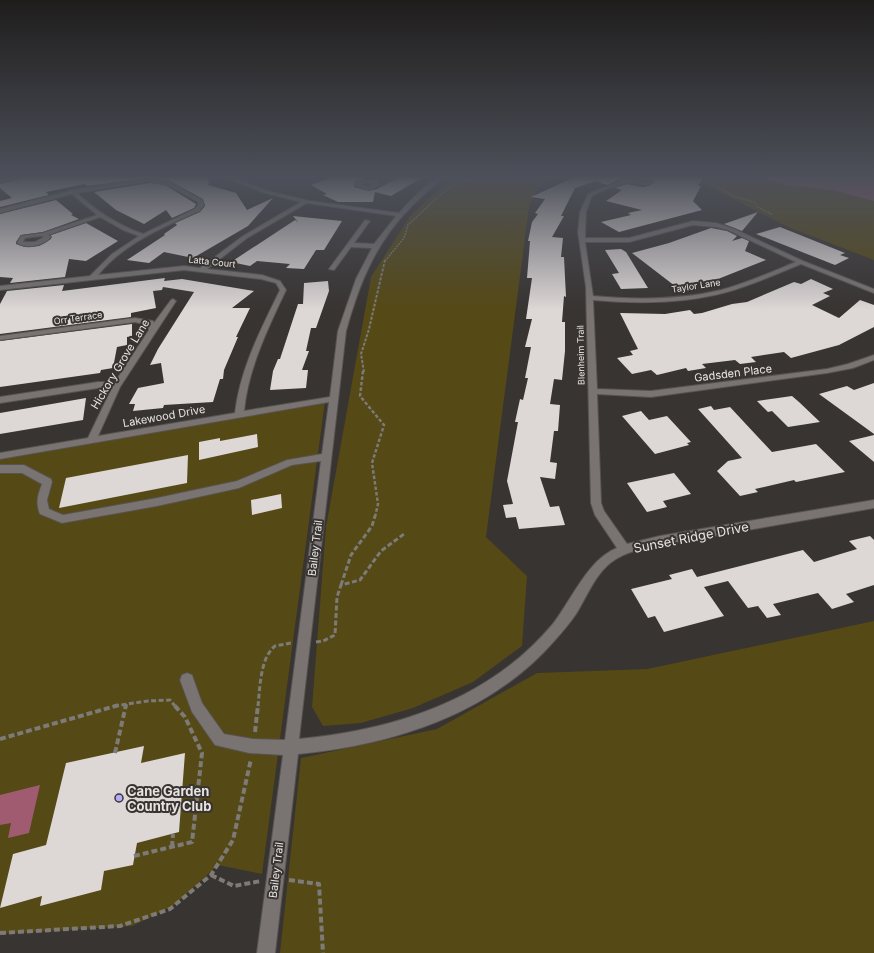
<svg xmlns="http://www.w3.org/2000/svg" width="874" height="953" font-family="Inter,sans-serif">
	<rect width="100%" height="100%" fill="#383432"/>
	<g fill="#554915">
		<polygon points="453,176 562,176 539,186 529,207 486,537 527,576 522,646 473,682 413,708 361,723 323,726 312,707 326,527 371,277 410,216"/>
		<polygon points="688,176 874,176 874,260 788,227"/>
		<polygon points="325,401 262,874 218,865 173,906 132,926 0,934 0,455"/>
		<polygon points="874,621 874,953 280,953 301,758 437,729 537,673 647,669"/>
	</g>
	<g fill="#a15b71">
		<polygon points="760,176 874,176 874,201 833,190 784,185"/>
		<polygon points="40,785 29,833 8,838 11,823 0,825 0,795"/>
	</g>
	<g fill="#ddd7d6">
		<polygon points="30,176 201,176 209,180 208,185 236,193 247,210 273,198 248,226 193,258 164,252 149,263 127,260 165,235 164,234 177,225 175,223 200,212 205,206 203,199 170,181 150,178 87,186 85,184 46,192 49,195 0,207 0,201 12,198 0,188 0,184"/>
		<polygon points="335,176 356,176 364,179 356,181 354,187 369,191 375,189 375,190 402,176 425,176 391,196 375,192 373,202 338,202 323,195 327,194 311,185"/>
		<polygon points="577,176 627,176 607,185 596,181 575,188 561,216 564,216 552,237 563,238 561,257 564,257 566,297 564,296 562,322 565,322 565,351 562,380 554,379 550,404 560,405 558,431 554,431 550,462 557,463 555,479 540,477 550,507 559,506 565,525 519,529 516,517 506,518 503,505 513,504 507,481 518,422 515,422 520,399 523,400 528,378 525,378 531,347 525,347 532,319 526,319 532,278 527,278 530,241 528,241 532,222 538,214 535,213 545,199 531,197"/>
		<polygon points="648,176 704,176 698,186 701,186 693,201 702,210 619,232 601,222 631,215 628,213 642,210 606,201 622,190 615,188 626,184 643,187 651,185 654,181"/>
		<polygon points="150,183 165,185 196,204 194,208 172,218 166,210 144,224 116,210 94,192"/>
		<polygon points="56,200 73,214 71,215 79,219 43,232 21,235 16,242 16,244 25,247 39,246 51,239 51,235 86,223 118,241 86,261 69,259 65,277 10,283 13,278 0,277 0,214"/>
		<polygon points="758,212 742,231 724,224"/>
		<polygon points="293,216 342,221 324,250 316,250 304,269 286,268 290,264 257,261 250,266 231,262 295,220 298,222"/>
		<polygon points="780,227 845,253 840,255 849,258 835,265 756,234"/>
		<polygon points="711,228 727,231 737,236 732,241 742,238 749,241 745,251 766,260 718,279 675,286 632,253 669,243"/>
		<polygon points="621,249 626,252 648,288 621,289 612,274 619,273 605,250"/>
		<polygon points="165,278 164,281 182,279 254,291 232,308 250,308 236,337 238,337 224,370 223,379 220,379 213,402 164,405 163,408 133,411 135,404 129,404 138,388 164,383 161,363 150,365 158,349 194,292 163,287 162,290 153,291 156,308 131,313 131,317 0,334 0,304 7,291 64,285 62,291"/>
		<polygon points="811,279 833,289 823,293 830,296 812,305 839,318 860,300 874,305 874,327 839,345 791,358 784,352 751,357 756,362 740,364 735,360 702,364 706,368 688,371 686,368 657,375 651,370 632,374 617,358 633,355 630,351 638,349 620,313 665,314 690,310 694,314 702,313 732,304 747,302 794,282 801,284"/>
		<polygon points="328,281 329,291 316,328 311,328 306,351 309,351 302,370 308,370 306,388 270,390 273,371 278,359 280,359 298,304 303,304 304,283"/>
		<polygon points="132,324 132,336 127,337 127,345 117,347 113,368 101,370 100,373 0,387 0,341"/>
		<polygon points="874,383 874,434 819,394 847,386 854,390"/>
		<polygon points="792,396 799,402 820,422 788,427 772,411 768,412 757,401"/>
		<polygon points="86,398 83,420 0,434 0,413"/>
		<polygon points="711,406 714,410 730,407 772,452 816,444 845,472 796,482 794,480 755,489 758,492 740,496 717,471 728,461 742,458 698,409"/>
		<polygon points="641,411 649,420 667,416 691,442 687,443 689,445 655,454 622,416"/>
		<polygon points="257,434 258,447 199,460 199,442 220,438 220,441"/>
		<polygon points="874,435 874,462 849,441"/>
		<polygon points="188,455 187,483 59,508 66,478"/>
		<polygon points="674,473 691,494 663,501 667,507 647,512 627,483"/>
		<polygon points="281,494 282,508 252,515 251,500"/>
		<polygon points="870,536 874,540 874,585 846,594 854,602 832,609 818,593 773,604 781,615 767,618 758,606 748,608 728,581 704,587 724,616 664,632 655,616 648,618 631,589 672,579 669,575 692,569 697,577 803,550 814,562 857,549 849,541"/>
		<polygon points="144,746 141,763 185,753 179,832 137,843 133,865 104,871 101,890 40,906 42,896 0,908 13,854 46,845 66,763"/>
	</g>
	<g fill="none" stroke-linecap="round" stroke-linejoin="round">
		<defs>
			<g id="minor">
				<polygon points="19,176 29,176 0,183 0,181"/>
				<path d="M222,176H229L268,191L310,201L399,213C408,203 432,176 445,176C433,187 420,197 409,209C375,244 359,284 346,331L299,739C394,730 489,700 552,625C572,600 587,560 617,548L595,515L591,503L586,287L578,232L580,212L588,194C602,187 618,184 631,176L646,177L653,181C644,190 636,181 626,183C614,186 603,190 592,196L586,212L585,238H629L693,221L716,223L732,228L803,261L874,289V293L801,264C777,274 752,285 727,292C683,304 638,304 593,300L597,389L651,391L827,369L848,364L874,355V360L853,368L827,373L651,397L597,394L601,503L604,511L627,544L660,536L874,500V508C817,518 760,528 702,538C678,542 637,546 616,559C596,571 588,595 576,614C570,623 563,631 555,640C491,714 393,745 298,754L275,953H257L283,755L249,753L215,745L192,712L180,680L182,675L187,673L192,675L202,703L224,734L253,739L285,740L321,461L292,465L239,488L157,506L62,523L40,514C35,503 38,494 42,484L22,473H0V465H24L51,479L52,482L47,500L49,509L63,515L157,498L237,481L287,460L322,454L329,402L0,459V453L88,438L112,388H98L0,403V397L98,382H115L149,330L147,325L135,322L0,340V336L135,318L153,321L154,323L171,300L173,299L176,301L120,387L98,436L235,413C240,369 261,329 280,290L276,283L261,279L184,270L0,290V286L90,276L112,254L139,236L123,230L100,217L48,235L51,237L50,238C42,246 27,249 17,243L21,236L43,233L97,215L72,194L0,213V209L73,190L150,179L169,182L202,200L204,205L199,211C162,228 124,243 98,275L184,266L200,268L243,236L301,202L265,193ZM634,179L648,181L640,183L631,180ZM150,181L166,184L198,202V205L195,209L143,234C118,225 96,211 77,193ZM307,203L396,216L374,244L354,243L370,221L365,220L329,269L334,270L351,247L372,248L356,279L338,331L330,397L244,411C248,369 268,328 286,290L280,281L262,275L207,269L247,238ZM693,225L716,227L728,230L796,262C771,272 747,283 721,290C679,300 636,300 593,296L585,242H629ZM41,236L44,237L35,242H23L25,238Z"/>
				<path d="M366,180L376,181L380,185L369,190L355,186L356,182ZM366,182L375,185L369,187L360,185Z"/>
			</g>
		</defs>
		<use href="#minor" stroke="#575352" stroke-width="2"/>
		<g stroke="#7d7a78" stroke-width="1.5" stroke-dasharray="2 1" stroke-linecap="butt">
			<polyline points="700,176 733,196 754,202 758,207 773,215"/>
			<polyline points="385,261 404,238 408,225 439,196 450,187 479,176"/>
		</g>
		<polyline stroke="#7d7a78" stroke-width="2" stroke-dasharray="3 1.5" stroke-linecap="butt" points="364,372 361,354 369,329 385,260"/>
		<polyline stroke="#7d7a78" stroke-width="2.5" stroke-dasharray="3.5 2" stroke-linecap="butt" points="363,371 360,396 384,425 372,463 378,504 375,517"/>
		<g stroke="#7d7a78" stroke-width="3" stroke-dasharray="5 2.5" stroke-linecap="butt">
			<polyline points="341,585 351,555 372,526 375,516"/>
			<polyline points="316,642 323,641 335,635 337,597 341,585 360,580 381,551 404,534"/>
			<polyline points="114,706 148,701 170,700 175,706"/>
			<polyline points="126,706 126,704"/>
			<path d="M258,706C260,688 260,658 275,646L291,643"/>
		</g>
		<g stroke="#7d7a78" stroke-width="4" stroke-dasharray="6 3" stroke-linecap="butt">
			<polyline points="255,732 258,705"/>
			<polyline points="0,739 119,705"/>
			<polyline points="115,753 126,705"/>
			<polyline points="172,847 173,834"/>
			<polyline points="134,856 192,842 202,753 185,717 174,705"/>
			<polyline points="211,875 234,886 261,881"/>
			<polyline points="289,880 319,884 323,953"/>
			<polyline points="0,933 120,926 170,909 211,875 233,840 251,759"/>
		</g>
		<use href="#minor" fill="#797472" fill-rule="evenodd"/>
	</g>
	<linearGradient id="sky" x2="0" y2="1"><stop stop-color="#1f1d1c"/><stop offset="0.57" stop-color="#4d505a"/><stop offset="1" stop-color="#4d505a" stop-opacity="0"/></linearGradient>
	<rect width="874" height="310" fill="url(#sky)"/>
	<circle fill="#b4acf9" stroke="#383432" stroke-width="1.5" cx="119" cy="798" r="4"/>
	<g text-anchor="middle" stroke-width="4" stroke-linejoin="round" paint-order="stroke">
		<g font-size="9" fill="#e7e4e3" stroke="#383432">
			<text transform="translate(212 262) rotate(6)" y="3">Latta Court</text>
			<text transform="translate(696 286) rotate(-9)" y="3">Taylor Lane</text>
			<text transform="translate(78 318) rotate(-8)" y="3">Orr Terrace</text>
			<text transform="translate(581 355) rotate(-91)" y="3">Blenheim Trail</text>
		</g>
		<g font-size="11" fill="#e7e4e3" stroke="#383432">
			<text transform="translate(120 364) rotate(-59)" y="4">Hickory Grove Lane</text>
			<text transform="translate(733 373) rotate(-7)" y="4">Gadsden Place</text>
			<text transform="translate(164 416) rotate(-10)" y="4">Lakewood Drive</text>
			<text transform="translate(315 548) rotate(-83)" y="4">Bailey Trail</text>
			<text transform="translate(276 870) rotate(-83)" y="4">Bailey Trail</text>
		</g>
		<g font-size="13" fill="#e7e4e3" stroke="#383432">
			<text transform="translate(691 537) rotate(-11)" y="5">Sunset Ridge Drive</text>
		</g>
		<g font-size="13" font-weight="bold" fill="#e7e4e3" stroke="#383432" text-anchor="start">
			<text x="127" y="796">Cane Garden<tspan x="127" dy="15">Country Club</tspan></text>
		</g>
	</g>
</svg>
